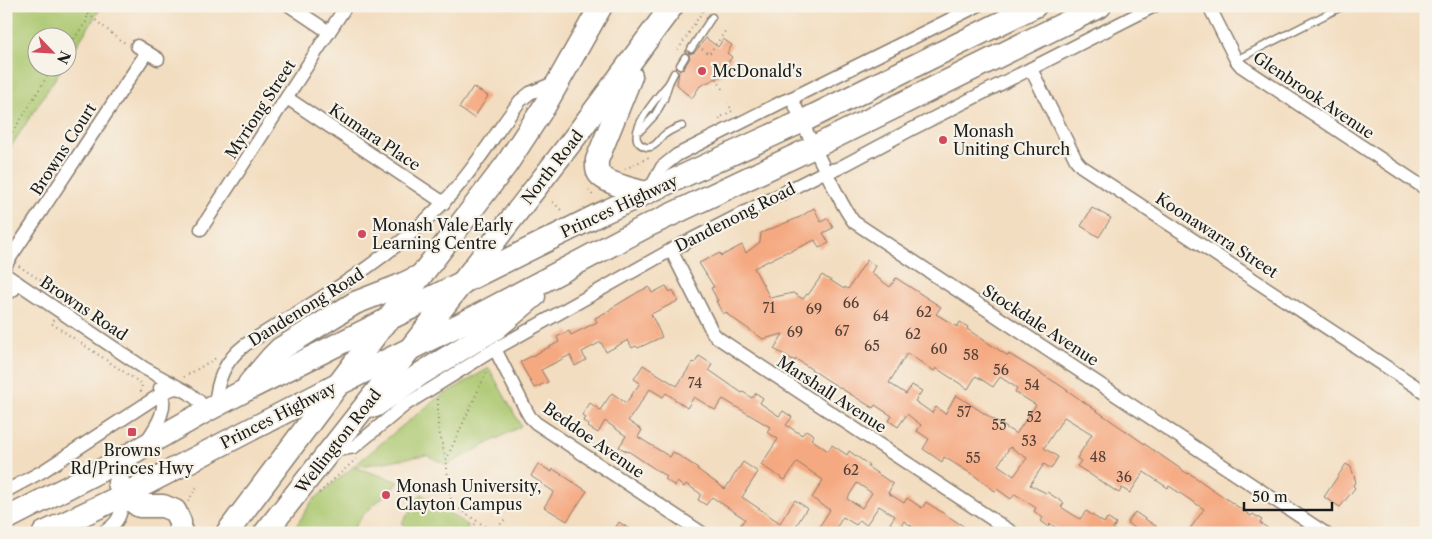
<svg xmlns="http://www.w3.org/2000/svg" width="1432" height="539" font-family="'Libre Caslon Text',serif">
	<rect width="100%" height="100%" fill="#f7f3e8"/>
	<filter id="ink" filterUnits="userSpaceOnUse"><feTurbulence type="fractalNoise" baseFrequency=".02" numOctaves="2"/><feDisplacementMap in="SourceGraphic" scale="10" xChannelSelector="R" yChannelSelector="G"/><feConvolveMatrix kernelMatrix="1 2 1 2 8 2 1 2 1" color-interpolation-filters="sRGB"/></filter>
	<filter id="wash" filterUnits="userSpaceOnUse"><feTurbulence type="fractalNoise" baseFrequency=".0096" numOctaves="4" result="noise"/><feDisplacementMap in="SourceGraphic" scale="20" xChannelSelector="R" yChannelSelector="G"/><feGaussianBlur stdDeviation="1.12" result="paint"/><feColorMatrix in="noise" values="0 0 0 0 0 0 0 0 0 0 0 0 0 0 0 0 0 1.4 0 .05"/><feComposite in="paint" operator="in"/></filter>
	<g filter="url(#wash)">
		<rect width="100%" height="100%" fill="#f3ddc0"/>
		<g fill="#aac76e" stroke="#637245">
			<polygon points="6,6 102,6 68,59 68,38 38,38 38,68 62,68 6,154"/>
			<polygon points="489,368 521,426 447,465 426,455 354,467 399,482 363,515 350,533 292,533 312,501 401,427 435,400"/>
			<polygon points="421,494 468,526 464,533 416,533 402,523"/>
		</g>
		<g id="blocks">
			<g fill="#f5a981" fill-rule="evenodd">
				<polygon points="706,38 718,47 723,39 732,45 727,53 732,57 727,64 731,71 700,86 692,98 683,91 677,84 679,72 675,68 676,67 680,70 684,68 690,58 689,54 685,52 686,50 690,54 695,52"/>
				<polygon points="473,87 488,96 474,118 459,108"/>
				<path d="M814,208L821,222L828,218L833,228L823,233L829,243L819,248L815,240L789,252L788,251L754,268L770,298L793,293L803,299L807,294L808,295L822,275L844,289L845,287L848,289L867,260L875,266L871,273L890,287L896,278L941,307L936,314L957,327L960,322L968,327L967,329L1008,356L1009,354L1058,384L1188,474L1189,473L1251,516L1253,514L1262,520L1260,523L1275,533H1187L1204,509L1169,486L1168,488L1144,472L1130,493L1122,488L1119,493L1077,466L1081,461L1077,458L1092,434L1064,417L1044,448L1058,457L1051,469L1044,464L1030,485L1046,493L1047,492L1064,503L1061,507L1080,519L1086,511L1104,523L1107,518L1116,524L1113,529L1118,533H1065L1050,524L1049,527L1041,521L1043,518L1034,511L1036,508L1015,494L1011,499L997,489L995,491L975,476L944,457L942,462L923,449L929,439L917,431L921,425L907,414L898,427L889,421L892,416L875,405L873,408L829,381L796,359L795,361L774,349L783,334L763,339L728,315L726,312L723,314L716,301H718L711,288L714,287L699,263L720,253L721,256L742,245L746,253L760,242L761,233L800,217ZM907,353L934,371L936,368L968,389L976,376L993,387L1000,377L1017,388L1015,392L1036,405L1016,434L956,395L945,414L936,407L932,413L915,401L922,391L912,385L906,394L889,383ZM1010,447L1027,458L1014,476L998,465Z"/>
				<polygon points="1092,208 1111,218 1099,237 1081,226"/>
				<polygon points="666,286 670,292 673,290 678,301 651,314 662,337 638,348 636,346 632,348 628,340 606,352 601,342 582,352 586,360 575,366 570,355 541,370 548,382 534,388 520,362 559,342 557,337 569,331 571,335 597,322 595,318 610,310 610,309 640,291 649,287 652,293"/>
				<path d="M699,356L712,364L709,370L742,393L743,392L752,398L756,393L763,398L760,403L779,416L783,411L792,417L786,425L802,435L806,430L814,435L811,439L828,451L832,445L847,455L849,451L869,465L868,467L893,484L888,493L904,503L907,498L922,508L926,502L974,533H921L904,521L899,529L890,523L895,516L879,506L866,525L860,520L856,525L843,517L833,533H815L830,510L812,498L823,480L797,462L785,480L761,465L778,439L767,432L770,427L723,399L715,410L694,397L687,408L666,393L663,397L650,389L628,421L642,430L638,437L670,457L673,452L698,468L697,469L725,489L743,462L758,472L742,497L780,523L795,500L807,508L793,531L796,533H747L739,527L745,519L712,497L706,505L698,500L701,494L686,484L684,487L677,482L675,486L665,479L667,477L628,451V452L619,447L626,436L605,421L598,433L588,427L589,425L583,421L586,418L582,415L590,403L600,410L612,393L626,403L640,383L634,379L643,365L677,386L693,362L695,363ZM857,483L872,493L862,508L847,499Z"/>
				<polygon points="538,464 552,472 553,469 587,491 567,521 544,507 554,492 531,476"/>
				<polygon points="1346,464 1351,467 1356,482 1353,485 1355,488 1340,507 1324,497"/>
				<polygon points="1135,512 1157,527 1153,533 1143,533 1127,523"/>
				<polygon points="619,522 635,533 612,533"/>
			</g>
		</g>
	</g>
	<g filter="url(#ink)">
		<use href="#blocks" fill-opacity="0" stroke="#887c6e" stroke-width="1"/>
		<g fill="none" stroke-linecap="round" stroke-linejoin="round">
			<defs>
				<g id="lane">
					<polyline points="691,49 712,17"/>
					<polyline points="1236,60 1343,6"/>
					<polyline points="680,65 685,57"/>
					<path d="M669,83C661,93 627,130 639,143C642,146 647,148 650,147C657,146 660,138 664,135C669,131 676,128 682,126"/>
					<polyline points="641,130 655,115 664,99 669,83 674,73"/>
				</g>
				<g id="street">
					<polyline points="290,6 329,32"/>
					<polyline points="1209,6 1236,60 1241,66 1426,189"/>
					<polyline points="137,46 158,59"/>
					<polyline points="1031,69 1076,160 1081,166 1426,393"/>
					<polyline points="287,98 444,203"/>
					<path d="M792,98C804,128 818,156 832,184C839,197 845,211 854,222L1325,533"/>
					<polyline points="649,191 662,167 677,155 784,101 792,98 977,6"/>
					<polyline points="201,229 346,6"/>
					<polyline points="671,250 713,333 718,338 1013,533"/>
					<polyline points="6,264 147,52"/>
					<polyline points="6,275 144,368 189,393 199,401 206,411"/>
					<polyline points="6,295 14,289 18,283"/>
					<polyline points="495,349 526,410 530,417 536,423 702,533"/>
					<path d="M215,406C217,381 224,361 245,345C313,302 386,263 442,204C472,173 494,135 520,101L530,93L556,82"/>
					<path d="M147,440C158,424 169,407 160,388"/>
					<polyline points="330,451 354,447 405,405 495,349 671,250 826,171 837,169 912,129 1154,6"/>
					<polyline points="6,491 43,471 164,392 175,388 184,390"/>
					<path d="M102,533C120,523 121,514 124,495"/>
				</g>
				<g id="highway">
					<path d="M631,76L597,160C597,165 596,171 600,175C606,183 635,190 645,193"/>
					<polyline points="249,384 272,357 280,349 295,340 355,303 399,286 418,277"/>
					<polyline points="375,406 422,373 496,328 534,296"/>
					<polyline points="119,483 124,495 139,506 163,506 175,511 180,522 180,533"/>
					<polyline points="6,519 111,465 206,411 244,391 598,215 801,122 1035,6"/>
					<polyline points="44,533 124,495 339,384 477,316 647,226 814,147 1100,6"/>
					<polyline points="227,533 386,321 506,165 544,107 601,6"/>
					<polyline points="265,533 462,283 575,137 672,6"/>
				</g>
			</defs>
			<use href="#lane" stroke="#887c6e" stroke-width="9"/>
			<use href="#street" stroke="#887c6e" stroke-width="15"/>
			<use href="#highway" stroke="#887c6e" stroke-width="25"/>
			<g stroke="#887c6e" stroke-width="2" stroke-dasharray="1 4" stroke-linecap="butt">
				<polyline points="88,14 116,37 125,43"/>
				<polyline points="68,47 86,22 88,14 85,6"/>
				<polyline points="702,49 709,54 726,30"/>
				<polyline points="678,50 706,6"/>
				<polyline points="717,79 722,89"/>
				<polyline points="720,119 719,118 732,111 728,103"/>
				<polyline points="6,140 22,118 52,68"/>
				<polyline points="625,169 649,157"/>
				<polyline points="589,190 594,197"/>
				<polyline points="553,202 561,210"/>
				<polyline points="19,266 67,298 65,302"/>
				<polyline points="53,320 51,323 142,384 141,392"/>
				<polyline points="184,377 216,358"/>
				<polyline points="438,399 438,427 446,460 451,501 459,509 495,533"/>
				<polyline points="446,460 488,369"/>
				<polyline points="319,493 356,459"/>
				<polyline points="188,501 198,485"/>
				<polyline points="494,532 505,519"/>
				<polyline points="469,533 477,521"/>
			</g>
			<use href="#lane" stroke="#fff" stroke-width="6"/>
			<use href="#street" stroke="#fff" stroke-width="12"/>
			<use href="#highway" stroke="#fff" stroke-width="22"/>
		</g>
	</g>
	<g fill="#d1495b" stroke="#f7f3e8" stroke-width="2">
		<circle cx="702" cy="71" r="5"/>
		<circle cx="943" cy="140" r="5"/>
		<circle cx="362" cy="234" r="5"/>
		<rect x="127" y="427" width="10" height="10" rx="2.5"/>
		<circle cx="386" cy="495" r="5"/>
	</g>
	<g text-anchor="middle" stroke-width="4.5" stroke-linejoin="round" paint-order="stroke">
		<g font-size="14" fill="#523f35">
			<text x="851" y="308">66</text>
			<text x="769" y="313">71</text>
			<text x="814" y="314">69</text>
			<text x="924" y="317">62</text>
			<text x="881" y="321">64</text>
			<text x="842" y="336">67</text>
			<text x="795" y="337">69</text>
			<text x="913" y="339">62</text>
			<text x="872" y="351">65</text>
			<text x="939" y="354">60</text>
			<text x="971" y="360">58</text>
			<text x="1001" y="375">56</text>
			<text x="695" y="388">74</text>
			<text x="1032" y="390">54</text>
			<text x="964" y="417">57</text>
			<text x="1034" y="422">52</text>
			<text x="999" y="430">55</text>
			<text x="1029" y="446">53</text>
			<text x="1098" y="462">48</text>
			<text x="973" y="463">55</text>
			<text x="851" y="475">62</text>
			<text x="1124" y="482">36</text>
		</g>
		<g font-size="16" fill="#1c1c1c" stroke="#f7f3e8" text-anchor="start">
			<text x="712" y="77">McDonald's</text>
			<text x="953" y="137">Monash<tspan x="953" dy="18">Uniting Church</tspan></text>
			<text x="372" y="231">Monash Vale Early<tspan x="372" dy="18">Learning Centre</tspan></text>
			<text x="132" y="456" text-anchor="middle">Browns<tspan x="132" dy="18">Rd/Princes Hwy</tspan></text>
			<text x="396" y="492">Monash University,<tspan x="396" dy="18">Clayton Campus</tspan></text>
		</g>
		<g font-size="16" fill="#1c1c1c" stroke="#f7f3e8">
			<text transform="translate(1314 95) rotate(34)" y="6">Glenbrook Avenue</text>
			<text transform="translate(260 109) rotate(-57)" y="6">Myriong Street</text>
			<text transform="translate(375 137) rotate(34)" y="6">Kumara Place</text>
			<text transform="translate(63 149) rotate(-57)" y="6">Browns Court</text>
			<text transform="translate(552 167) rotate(-52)" y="6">North Road</text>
			<text transform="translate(619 206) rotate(-25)" y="6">Princes Highway</text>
			<text transform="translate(735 217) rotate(-27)" y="6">Dandenong Road</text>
			<text transform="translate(1217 235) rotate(33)" y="6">Koonawarra Street</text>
			<text transform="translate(306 307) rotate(-32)" y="6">Dandenong Road</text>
			<text transform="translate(84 308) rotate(34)" y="6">Browns Road</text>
			<text transform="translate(1041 325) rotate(33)" y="6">Stockdale Avenue</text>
			<text transform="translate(832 394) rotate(33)" y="6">Marshall Avenue</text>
			<text transform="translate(278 415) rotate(-27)" y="6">Princes Highway</text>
			<text transform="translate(594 440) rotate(35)" y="6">Beddoe Avenue</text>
			<text transform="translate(338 441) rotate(-52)" y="6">Wellington Road</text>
		</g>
	</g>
	<rect width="1432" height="539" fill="none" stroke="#f7f3e8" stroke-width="25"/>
	<g transform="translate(52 52) rotate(115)"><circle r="24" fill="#f7f3e8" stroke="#9f9d96"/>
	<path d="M0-4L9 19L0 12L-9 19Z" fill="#d1495b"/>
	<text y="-8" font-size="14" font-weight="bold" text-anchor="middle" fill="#1c1c1c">N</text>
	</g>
	<path d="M1244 502v8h88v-8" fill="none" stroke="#1c1c1c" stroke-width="2.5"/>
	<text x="1252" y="502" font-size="15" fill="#1c1c1c" stroke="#f7f3e8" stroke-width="4" paint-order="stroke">50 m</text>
</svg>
